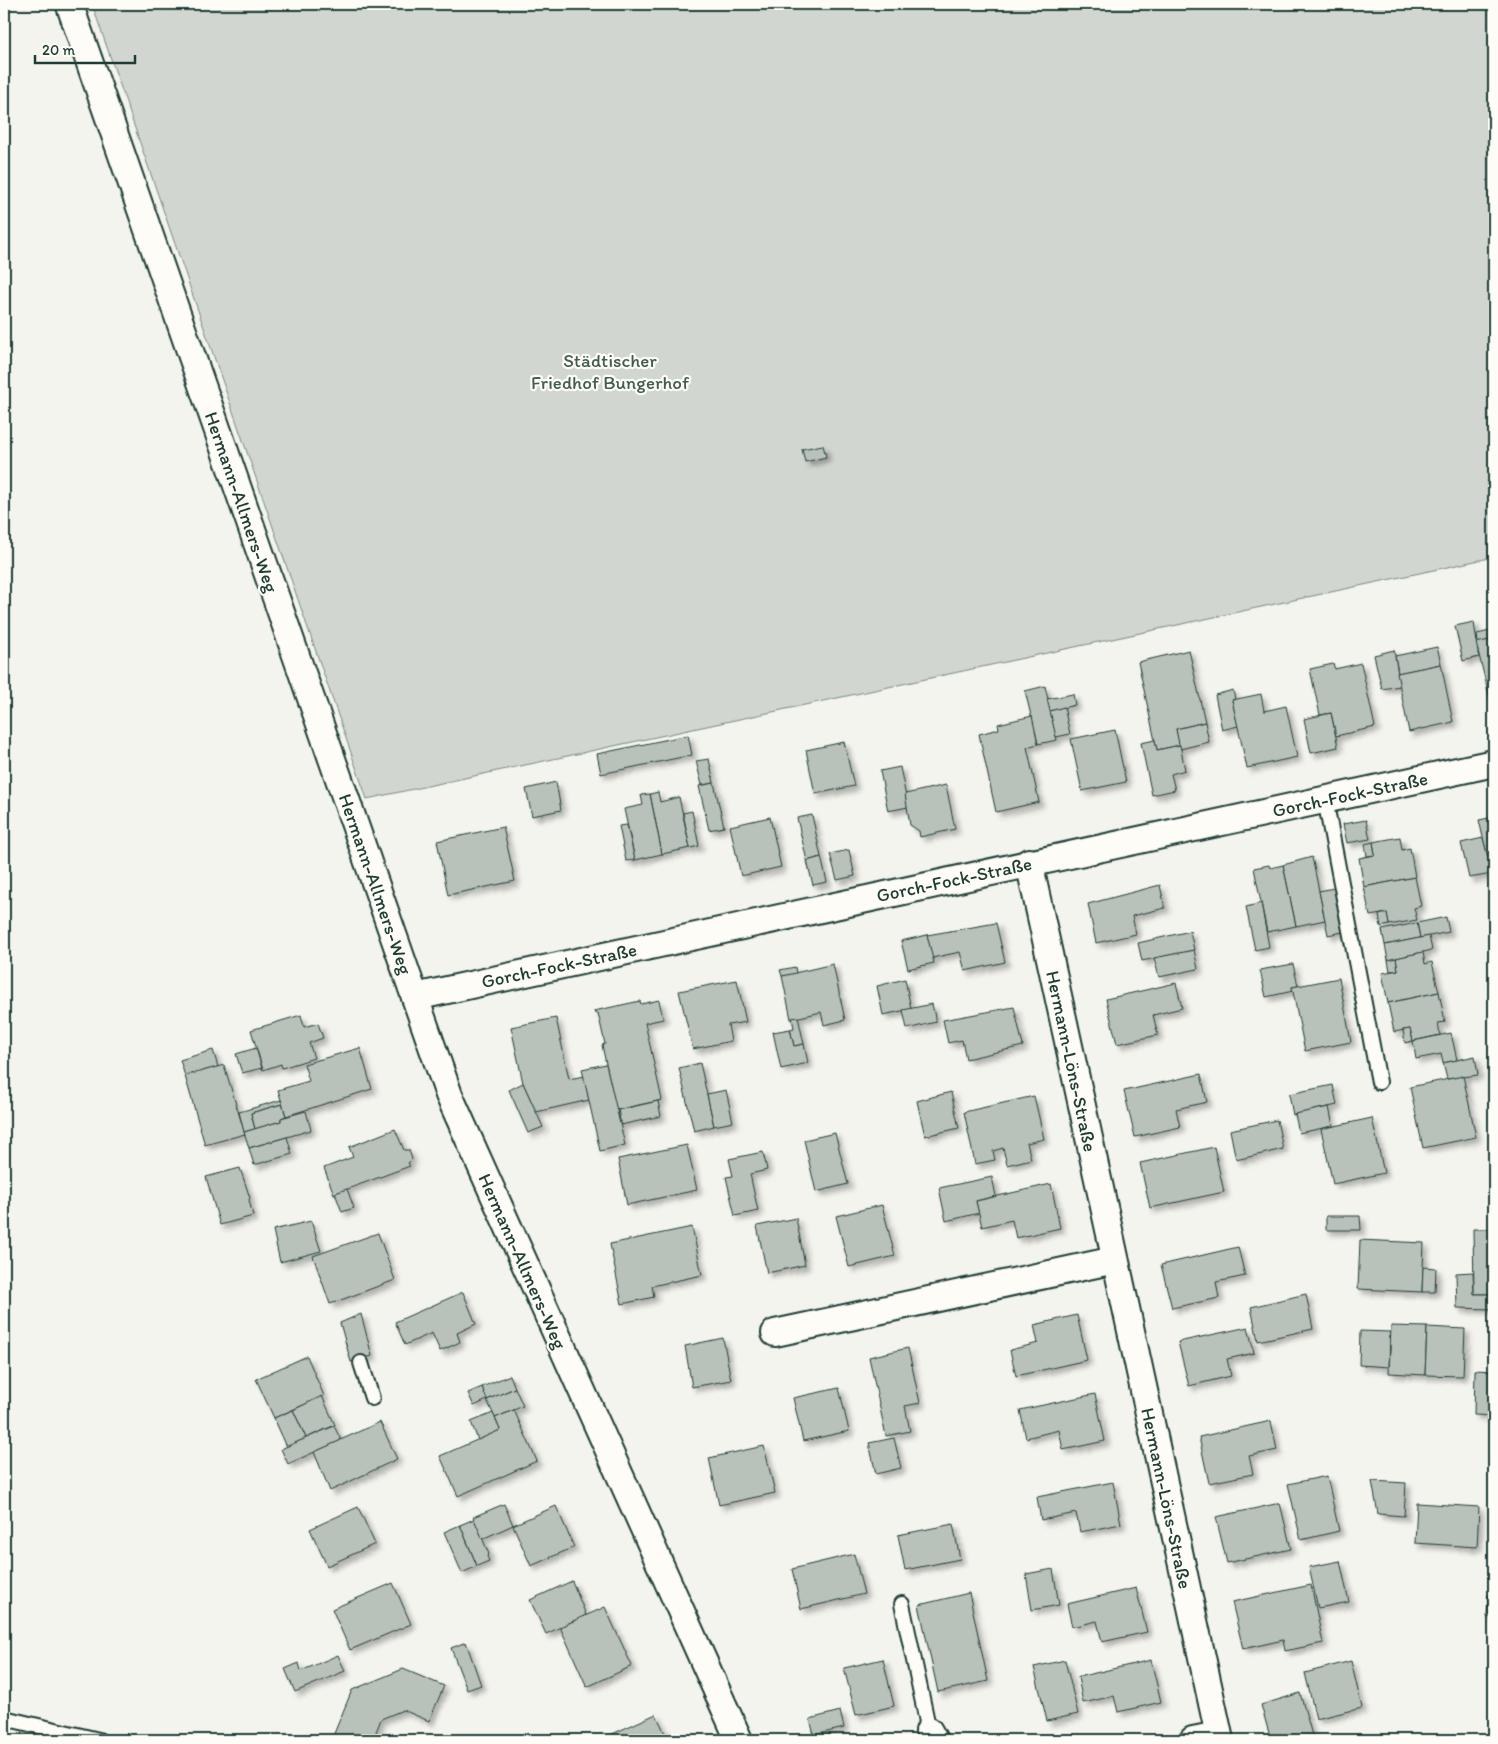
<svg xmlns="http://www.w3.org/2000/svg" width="1498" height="1744" font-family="Itim,sans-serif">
	<defs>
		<filter id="shadow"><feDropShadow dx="4.5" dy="4.5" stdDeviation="2.5" flood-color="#0004"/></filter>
	</defs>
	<rect width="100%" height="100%" fill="#f4f4ef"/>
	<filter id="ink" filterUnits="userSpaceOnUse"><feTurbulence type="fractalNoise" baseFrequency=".02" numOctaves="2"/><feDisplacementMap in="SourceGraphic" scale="10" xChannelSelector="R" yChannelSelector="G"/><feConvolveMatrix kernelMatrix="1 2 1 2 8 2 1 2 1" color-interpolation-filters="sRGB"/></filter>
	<g filter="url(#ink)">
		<polygon fill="#d1d6d1" stroke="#788a82" points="92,4 1494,4 1494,557 367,799"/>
		<g fill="#b9c1bb" stroke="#1f3d34" filter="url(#shadow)">
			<polygon points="823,445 826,457 805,462 802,449"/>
			<polygon points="1474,622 1479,657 1463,661 1455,626"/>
			<polygon points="1494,630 1494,639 1478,643 1477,634"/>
			<polygon points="1494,639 1494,715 1476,643"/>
			<polygon points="1437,647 1441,664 1398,673 1395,656"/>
			<polygon points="1189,650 1205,722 1176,729 1180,745 1157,750 1138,662"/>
			<polygon points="1394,650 1400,686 1382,689 1374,655"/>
			<polygon points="1361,663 1375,727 1336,736 1331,713 1320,715 1310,669 1333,664 1335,669"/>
			<polygon points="1441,664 1453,722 1409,732 1397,673"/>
			<polygon points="1045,686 1057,740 1038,744 1025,691"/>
			<polygon points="1233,690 1235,699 1232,700 1238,726 1222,730 1215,695"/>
			<polygon points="1073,694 1075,705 1050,711 1047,699"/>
			<polygon points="1261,694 1264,711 1286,706 1297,757 1247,768 1232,700"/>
			<polygon points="1064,707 1070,734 1056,737 1050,711"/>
			<polygon points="1331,713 1338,747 1311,753 1304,719"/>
			<polygon points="1032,716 1038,744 1027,747 1039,802 996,812 979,734 999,729 998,724"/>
			<polygon points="1205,722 1209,742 1180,749 1176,729"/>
			<polygon points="1115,730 1126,782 1082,791 1071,739"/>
			<polygon points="688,735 692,755 601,774 597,754"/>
			<polygon points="1155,740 1157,750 1180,745 1185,770 1171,774 1175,790 1152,795 1141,743"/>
			<polygon points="844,742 854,786 815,794 806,750"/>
			<polygon points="709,759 714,783 702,785 696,761"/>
			<polygon points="900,767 908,807 888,811 880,771"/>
			<polygon points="556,782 561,810 532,816 526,789"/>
			<polygon points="714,783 724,827 709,830 699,786"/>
			<polygon points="946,785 955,829 920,837 919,831 910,825 905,794"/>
			<polygon points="658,792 660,802 679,797 690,848 662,854 650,794"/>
			<polygon points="650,794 662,854 635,860 624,809 643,805 641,795"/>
			<polygon points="692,811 699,846 690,848 683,813"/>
			<polygon points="812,815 821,857 807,861 797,818"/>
			<polygon points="770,817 781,867 741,876 730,826"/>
			<polygon points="1494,817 1494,862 1489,863 1479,820"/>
			<polygon points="1366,820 1370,839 1347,843 1343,824"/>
			<polygon points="627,825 635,860 626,861 619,826"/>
			<polygon points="503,827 515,881 448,895 437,841"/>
			<polygon points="1400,837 1402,850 1410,848 1415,877 1364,887 1359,858 1375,855 1373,842"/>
			<polygon points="1483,838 1492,874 1469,878 1461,843"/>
			<polygon points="1373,842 1375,855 1367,856 1365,844"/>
			<polygon points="849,850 855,876 837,880 830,854"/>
			<polygon points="821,857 827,882 813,885 807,861"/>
			<polygon points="1312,857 1325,920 1296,926 1283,865"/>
			<polygon points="1269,865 1270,868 1283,865 1296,926 1267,932 1254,868"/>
			<polygon points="1415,877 1421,906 1414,908 1417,920 1389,925 1387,913 1370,916 1364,887"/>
			<polygon points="1160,885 1165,908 1132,916 1136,934 1096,943 1088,904"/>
			<polygon points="1334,888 1343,932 1328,935 1319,891"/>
			<polygon points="1261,903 1269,947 1255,950 1246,907"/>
			<polygon points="1387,913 1389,925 1381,927 1379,915"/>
			<polygon points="1446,917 1449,932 1420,938 1417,923"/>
			<polygon points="996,923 1005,962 965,971 960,952 932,958 927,935"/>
			<polygon points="1417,923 1420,938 1385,945 1382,930"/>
			<polygon points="1190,931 1194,950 1142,961 1138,943"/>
			<polygon points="927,935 934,963 908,969 901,941"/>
			<polygon points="1429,936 1432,950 1388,960 1385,945"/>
			<polygon points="1494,941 1494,962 1490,942"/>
			<polygon points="1194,950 1198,969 1159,977 1154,958"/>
			<polygon points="1423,952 1425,964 1432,962 1439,992 1388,1003 1382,973 1398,970 1396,958"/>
			<polygon points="1396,958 1398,970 1390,971 1388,960"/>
			<polygon points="833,964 845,1020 824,1025 821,1012 791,1019 782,976"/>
			<polygon points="1293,964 1298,986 1292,987 1293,991 1266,997 1260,970"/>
			<polygon points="795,967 796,973 782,976 780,970"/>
			<polygon points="1339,978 1351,1042 1305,1051 1292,987"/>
			<polygon points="905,979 911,1009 883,1015 877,986"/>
			<polygon points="737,980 746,1022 728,1025 731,1041 693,1049 679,991"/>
			<polygon points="1176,983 1182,1008 1153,1015 1158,1035 1117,1044 1106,999"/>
			<polygon points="1439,992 1445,1022 1438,1023 1440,1035 1413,1041 1410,1029 1394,1032 1388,1003"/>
			<polygon points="659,1000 663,1019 645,1023 662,1100 616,1110 602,1045 605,1044 598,1013 595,1014 594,1011 640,1001 641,1004"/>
			<polygon points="932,1004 936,1022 907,1029 903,1010"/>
			<polygon points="1014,1007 1023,1046 966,1059 962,1040 948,1043 943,1020"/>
			<polygon points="301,1015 304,1027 318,1023 323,1038 309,1043 314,1058 282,1068 281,1064 263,1070 251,1030"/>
			<polygon points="798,1017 804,1044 794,1046 790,1029 794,1028 792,1018"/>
			<polygon points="556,1018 569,1079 584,1076 589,1100 536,1112 523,1083 511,1027"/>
			<polygon points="790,1029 794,1046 804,1044 808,1063 781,1069 773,1032"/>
			<polygon points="1410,1029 1413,1041 1405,1043 1403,1030"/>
			<polygon points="1451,1033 1457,1060 1443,1063 1441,1054 1416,1059 1413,1041"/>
			<polygon points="256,1048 262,1068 242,1073 236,1054"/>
			<polygon points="360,1048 372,1089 286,1116 278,1090 309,1081 304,1064"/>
			<polygon points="213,1050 218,1067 185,1076 180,1060"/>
			<polygon points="1475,1056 1478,1075 1447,1079 1443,1063"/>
			<polygon points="700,1063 714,1126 694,1131 679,1068"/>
			<polygon points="606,1064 625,1145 600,1151 582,1069"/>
			<polygon points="224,1065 245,1134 205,1145 185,1076"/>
			<polygon points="1201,1074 1207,1102 1176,1109 1180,1127 1135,1137 1124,1091"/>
			<polygon points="1463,1076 1476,1137 1423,1148 1410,1087"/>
			<polygon points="523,1083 543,1127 528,1133 509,1090"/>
			<polygon points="1333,1085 1337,1105 1293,1115 1289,1094"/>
			<polygon points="726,1090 733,1122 714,1126 707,1094"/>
			<polygon points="951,1092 959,1128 925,1136 917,1101"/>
			<polygon points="1034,1096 1044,1139 1027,1143 1031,1159 1007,1165 1003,1148 993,1151 995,1160 975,1164 964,1112"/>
			<polygon points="281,1100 282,1104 251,1113 255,1129 244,1132 239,1112"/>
			<polygon points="658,1101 661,1116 621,1125 618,1110"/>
			<polygon points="282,1104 286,1116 281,1118 281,1121 255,1129 251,1113"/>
			<polygon points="1329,1107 1333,1126 1299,1133 1295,1114"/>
			<polygon points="306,1111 311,1130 249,1148 244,1132 281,1121 281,1118"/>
			<polygon points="1372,1118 1384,1173 1333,1184 1321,1129"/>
			<polygon points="1277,1120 1283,1149 1236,1160 1230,1130"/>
			<polygon points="395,1129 404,1150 409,1150 412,1159 408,1163 410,1166 334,1194 324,1168 353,1157 349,1147"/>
			<polygon points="835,1133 848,1184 816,1192 804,1140"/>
			<polygon points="287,1137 292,1154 254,1165 249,1148"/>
			<polygon points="687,1145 697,1190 627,1205 618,1159"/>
			<polygon points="1214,1147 1224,1192 1150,1208 1140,1163"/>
			<polygon points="763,1152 767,1170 750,1174 758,1211 735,1216 726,1177 733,1176 729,1159"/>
			<polygon points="240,1168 250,1198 249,1200 253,1216 220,1225 206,1177"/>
			<polygon points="992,1177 996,1196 976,1201 979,1213 946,1221 939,1188"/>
			<polygon points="1051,1184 1060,1228 1016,1238 1012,1220 982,1227 976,1201"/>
			<polygon points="347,1189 354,1208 342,1212 335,1193"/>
			<polygon points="882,1205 895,1256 849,1267 836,1216"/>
			<polygon points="1326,1216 1360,1216 1361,1230 1326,1230"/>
			<polygon points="796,1218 805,1265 767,1273 757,1226"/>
			<polygon points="311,1221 321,1251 280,1262 273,1230"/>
			<polygon points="692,1227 702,1275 652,1286 654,1297 622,1304 610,1244"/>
			<polygon points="1473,1229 1494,1229 1494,1294 1474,1294"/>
			<polygon points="378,1233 395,1280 330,1304 313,1256"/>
			<polygon points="1360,1240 1424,1243 1422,1292 1358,1289"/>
			<polygon points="1238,1247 1245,1276 1216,1282 1219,1298 1172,1308 1161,1265"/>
			<polygon points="1423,1267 1436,1268 1435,1292 1422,1292"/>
			<polygon points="1473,1272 1474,1294 1492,1294 1492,1309 1457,1308 1456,1273"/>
			<polygon points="463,1292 476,1324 457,1333 460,1342 440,1351 432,1333 405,1345 395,1322"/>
			<polygon points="1306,1294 1313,1329 1258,1341 1251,1307"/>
			<polygon points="361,1314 372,1356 351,1362 340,1323"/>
			<polygon points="1077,1315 1087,1360 1016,1376 1010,1350 1038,1343 1034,1325"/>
			<polygon points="1391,1326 1427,1327 1425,1375 1389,1373"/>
			<polygon points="1248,1327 1254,1353 1227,1359 1231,1376 1189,1386 1178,1342"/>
			<polygon points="1427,1327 1465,1329 1463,1376 1425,1375"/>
			<polygon points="1360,1331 1390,1332 1389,1367 1359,1365"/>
			<polygon points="723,1338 731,1380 692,1387 685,1346"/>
			<polygon points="908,1348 920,1403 905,1406 910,1431 886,1436 869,1357"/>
			<polygon points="307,1356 324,1396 274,1418 256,1379"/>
			<polygon points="1475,1370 1494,1371 1494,1416 1474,1415"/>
			<polygon points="510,1375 515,1388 487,1400 482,1387"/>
			<polygon points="482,1387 487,1400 474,1406 468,1393"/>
			<polygon points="515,1388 523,1406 495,1418 487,1400"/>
			<polygon points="839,1388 849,1431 803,1441 793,1398"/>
			<polygon points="1095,1394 1105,1441 1063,1450 1059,1430 1026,1438 1020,1410"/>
			<polygon points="322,1396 335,1425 306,1438 293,1410"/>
			<polygon points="293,1410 306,1438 287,1447 274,1418"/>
			<polygon points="514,1410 537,1461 458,1496 440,1456 500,1430 495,1418"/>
			<polygon points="493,1413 500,1430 478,1440 471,1422"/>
			<polygon points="1271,1421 1277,1450 1249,1456 1253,1474 1209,1483 1199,1437"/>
			<polygon points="380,1422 397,1459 330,1491 314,1452"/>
			<polygon points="334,1426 341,1440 288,1464 281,1449"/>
			<polygon points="894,1438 901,1468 876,1474 869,1443"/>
			<polygon points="764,1446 775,1493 719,1505 709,1458"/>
			<polygon points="1327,1476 1339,1531 1301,1540 1288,1484"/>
			<polygon points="1372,1481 1406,1483 1404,1516 1378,1514"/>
			<polygon points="1113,1482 1121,1524 1080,1532 1076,1513 1041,1520 1037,1497"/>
			<polygon points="1280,1503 1291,1549 1227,1563 1216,1517"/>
			<polygon points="1417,1503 1479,1507 1477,1547 1415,1543"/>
			<polygon points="504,1504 513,1525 482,1539 473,1517"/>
			<polygon points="556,1506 574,1547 531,1566 513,1525"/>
			<polygon points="358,1507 375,1544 327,1566 310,1529"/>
			<polygon points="474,1519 489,1554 487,1556 489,1561 477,1566 460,1525"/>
			<polygon points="953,1524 960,1559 905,1570 898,1535"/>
			<polygon points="460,1525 477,1566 462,1573 444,1532"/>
			<polygon points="854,1554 864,1594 801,1609 792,1569"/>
			<polygon points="1340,1561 1349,1602 1318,1608 1309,1567"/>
			<polygon points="1053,1569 1059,1605 1032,1610 1026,1574"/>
			<polygon points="572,1581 586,1615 546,1634 530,1600"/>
			<polygon points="393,1583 411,1624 350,1650 332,1609"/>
			<polygon points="1311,1585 1323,1643 1285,1651 1283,1640 1243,1649 1232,1602"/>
			<polygon points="1136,1588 1147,1632 1102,1642 1097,1621 1072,1627 1067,1604"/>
			<polygon points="969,1593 988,1681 938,1692 919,1605"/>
			<polygon points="1488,1595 1494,1595 1494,1617 1487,1617"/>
			<polygon points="605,1607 632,1666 587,1687 560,1627"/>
			<polygon points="466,1642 481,1685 467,1690 451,1648"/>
			<polygon points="338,1655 345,1671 295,1692 285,1669 299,1663 301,1671"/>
			<polygon points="883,1659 894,1706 856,1715 844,1668"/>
			<polygon points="1065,1660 1078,1714 1047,1721 1034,1667"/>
			<polygon points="1151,1660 1161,1702 1118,1712 1114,1696 1083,1703 1078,1677"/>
			<polygon points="1351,1661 1362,1708 1316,1719 1305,1673"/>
			<polygon points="403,1669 444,1686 429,1721 403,1710 381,1719 373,1740 342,1740 333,1736 352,1690"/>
			<polygon points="1300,1693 1312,1735 1295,1740 1271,1740 1261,1705"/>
			<polygon points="840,1711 844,1728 814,1735 810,1719"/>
			<polygon points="656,1714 668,1740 613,1740 610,1735"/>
		</g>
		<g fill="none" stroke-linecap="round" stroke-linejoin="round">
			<defs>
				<g id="lane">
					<polyline points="1325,799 1379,1082"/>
					<polyline points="361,1363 372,1398"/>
					<polyline points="902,1604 929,1731"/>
					<polyline points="4,1718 99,1740"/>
				</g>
				<g id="street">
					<polyline points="70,6 449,1095 739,1740"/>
					<polyline points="1029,862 1220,1740"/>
					<polyline points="415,997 1494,763"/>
					<polyline points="775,1333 1115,1260"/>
					<polyline points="929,1731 934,1740"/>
					<polyline points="1193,1740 1218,1735"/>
				</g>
			</defs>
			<use href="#lane" stroke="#1f3d34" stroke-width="18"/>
			<use href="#street" stroke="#1f3d34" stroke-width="30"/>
			<use href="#lane" stroke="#fdfcf7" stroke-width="14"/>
			<use href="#street" stroke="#fdfcf7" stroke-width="26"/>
		</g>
	</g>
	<g text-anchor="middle" stroke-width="4.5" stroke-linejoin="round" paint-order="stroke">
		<g font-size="19" fill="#435c53" stroke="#fdfcf7">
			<text x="610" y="367">Städtischer<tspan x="610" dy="22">Friedhof Bungerhof</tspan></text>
		</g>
		<g font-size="19" fill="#1f3d34" stroke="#fdfcf7">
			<text transform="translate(242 502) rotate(71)" y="7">Hermann-Allmers-Weg</text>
			<text transform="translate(1350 794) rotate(-12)" y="7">Gorch-Fock-Straße</text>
			<text transform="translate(954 879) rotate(-12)" y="7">Gorch-Fock-Straße</text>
			<text transform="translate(376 884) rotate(71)" y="7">Hermann-Allmers-Weg</text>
			<text transform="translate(559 965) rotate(-12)" y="7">Gorch-Fock-Straße</text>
			<text transform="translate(1072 1061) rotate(78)" y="7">Hermann-Löns-Straße</text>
			<text transform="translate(523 1261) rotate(66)" y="7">Hermann-Allmers-Weg</text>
			<text transform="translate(1167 1498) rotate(78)" y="7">Hermann-Löns-Straße</text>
		</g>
	</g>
	<rect width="1498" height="1744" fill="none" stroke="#fdfcf7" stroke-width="20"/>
	<rect x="10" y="10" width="1478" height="1724" fill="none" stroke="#1f3d34" stroke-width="2" filter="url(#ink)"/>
	<path d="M35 55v8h100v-8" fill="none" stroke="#1f3d34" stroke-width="2.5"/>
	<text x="42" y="55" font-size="15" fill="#1f3d34" stroke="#fdfcf7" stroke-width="4" paint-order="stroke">20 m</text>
</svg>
